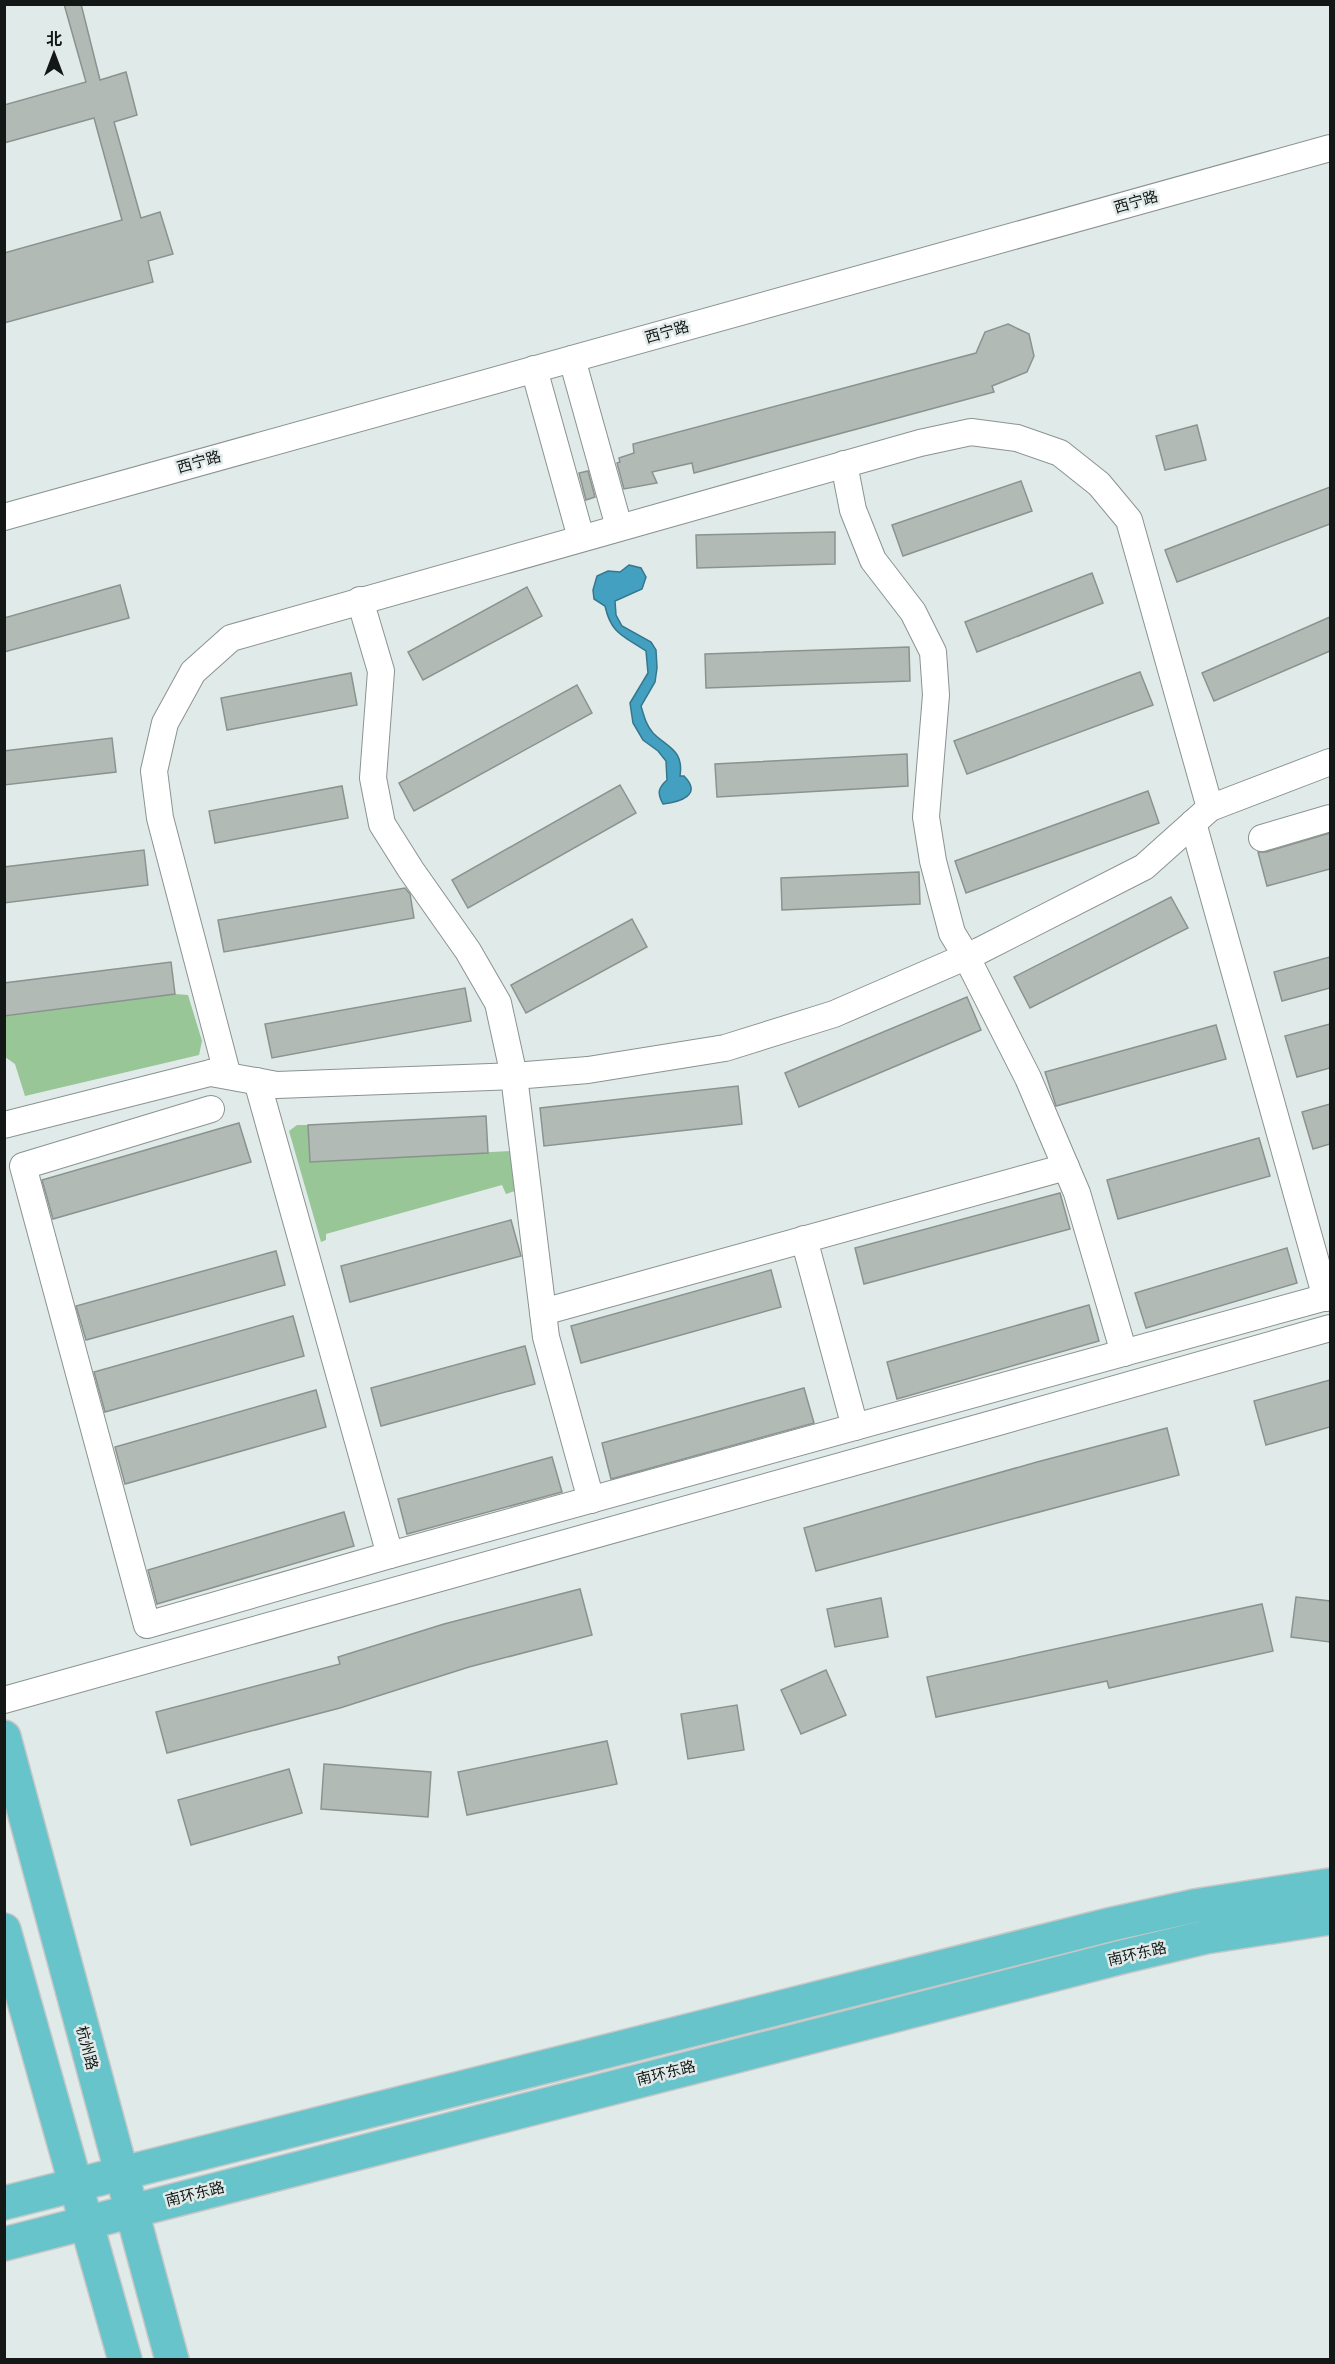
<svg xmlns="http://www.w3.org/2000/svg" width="1335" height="2364" font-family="Montserrat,'Noto Sans SC',sans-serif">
	<rect width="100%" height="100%" fill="#e0eae8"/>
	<g fill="#98c697">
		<polygon points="175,994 188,995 202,1041 199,1055 25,1096 15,1064 5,1057 5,1016"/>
		<polygon points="297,1125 308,1125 310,1162 512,1151 518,1190 506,1194 502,1185 326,1234 326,1240 321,1242 289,1131"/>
	</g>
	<path fill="#44a0c0" stroke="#35778d" stroke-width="1.5" d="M629,565L641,568L646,577L642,589L615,601L616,615L622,626L651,642L656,650L657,668L655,682L641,706C644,716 646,725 653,733C668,748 684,750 680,776H684C703,795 680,802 663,804C657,793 658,788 667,780L666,761L658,751L643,740L633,723L630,703L648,673L646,651C624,636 611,634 605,606L594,599L593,590L597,576L608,571L620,572Z"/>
	<g fill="#b2bab5" stroke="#8b938f" stroke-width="1.5">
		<polygon points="64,4 81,4 100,80 126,72 137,115 114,122 141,218 160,212 173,254 148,261 153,282 4,323 4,253 122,220 94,118 4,143 4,105 86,82"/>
		<polygon points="1008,324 1029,334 1034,356 1027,372 992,386 994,392 694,473 692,463 652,472 657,483 624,489 617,463 620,462 619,458 634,453 633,444 976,353 985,332"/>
		<polygon points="1197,425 1206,460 1165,470 1156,436"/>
		<polygon points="588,471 595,497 586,500 579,473"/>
		<polygon points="1021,481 1032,511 903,556 892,525"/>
		<polygon points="1330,487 1330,524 1177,582 1165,550"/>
		<polygon points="835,532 835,564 697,568 696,535"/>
		<polygon points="1092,573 1103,603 977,652 965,622"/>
		<polygon points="120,585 129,618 4,652 4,618"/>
		<polygon points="527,587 542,616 423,680 408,652"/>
		<polygon points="1330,617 1330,651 1214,701 1202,673"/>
		<polygon points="909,647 910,681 706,688 705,654"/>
		<polygon points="1140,672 1153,705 967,774 954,741"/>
		<polygon points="351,673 357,705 227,730 221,698"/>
		<polygon points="577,685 592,713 414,811 399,783"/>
		<polygon points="112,738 116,772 4,785 4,751"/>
		<polygon points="907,754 908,786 717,797 715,764"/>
		<polygon points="620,785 636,813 468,908 452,880"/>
		<polygon points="342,786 348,818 215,843 209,811"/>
		<polygon points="1148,791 1159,823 966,893 955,861"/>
		<polygon points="1330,833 1330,869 1267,886 1258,852 1266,852"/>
		<polygon points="144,850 148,885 4,903 4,867"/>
		<polygon points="919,872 920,904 782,910 781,878"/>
		<polygon points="405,888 410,894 414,918 224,952 218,920"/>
		<polygon points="1171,897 1188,928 1030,1008 1014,977"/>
		<polygon points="632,919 647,947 526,1013 511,985"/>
		<polygon points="1330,957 1330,988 1282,1001 1274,972"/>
		<polygon points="171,962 175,994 4,1016 4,983"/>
		<polygon points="465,988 471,1021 272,1058 265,1024"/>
		<polygon points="967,997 981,1030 799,1107 785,1073"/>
		<polygon points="1330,1024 1330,1068 1297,1077 1285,1036"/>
		<polygon points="1216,1025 1226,1059 1056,1106 1045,1072"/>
		<polygon points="738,1086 742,1124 544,1146 540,1108"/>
		<polygon points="1330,1104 1330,1144 1313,1149 1302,1112"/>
		<polygon points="486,1116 488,1153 310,1162 308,1125"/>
		<polygon points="239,1123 251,1162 53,1219 42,1180"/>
		<polygon points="1259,1138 1270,1176 1118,1219 1107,1180"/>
		<polygon points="1060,1193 1070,1229 864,1284 855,1248"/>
		<polygon points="511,1220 521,1256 350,1302 341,1266"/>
		<polygon points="1287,1248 1297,1283 1146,1328 1135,1293"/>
		<polygon points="276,1251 285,1285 86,1340 76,1306"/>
		<polygon points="771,1270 781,1307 581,1363 571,1326"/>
		<polygon points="1089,1305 1099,1341 897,1399 887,1362"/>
		<polygon points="293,1316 304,1356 105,1412 94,1372"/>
		<polygon points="525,1346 535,1384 381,1426 371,1388"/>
		<polygon points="1330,1380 1330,1427 1266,1445 1254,1401"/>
		<polygon points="804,1388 814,1423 611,1479 602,1443"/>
		<polygon points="316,1390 326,1427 125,1484 115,1447"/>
		<polygon points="1167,1428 1179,1475 816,1571 804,1528 1037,1462"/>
		<polygon points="552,1457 562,1492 407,1534 398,1499"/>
		<polygon points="344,1512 354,1546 157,1604 148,1570"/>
		<polygon points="580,1589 592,1635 469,1667 340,1708 167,1753 156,1712 340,1664 338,1657 444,1624"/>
		<polygon points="1296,1597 1330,1601 1330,1642 1291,1637"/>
		<polygon points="881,1598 888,1637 835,1647 827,1609"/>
		<polygon points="1262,1604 1273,1651 1109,1688 1107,1681 936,1717 927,1677"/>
		<polygon points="826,1670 846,1715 801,1734 781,1690"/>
		<polygon points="737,1705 744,1750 688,1759 681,1714"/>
		<polygon points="607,1741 617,1784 467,1815 458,1772"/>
		<polygon points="324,1764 431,1772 428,1817 321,1809"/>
		<polygon points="289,1769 302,1813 191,1845 178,1800"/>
	</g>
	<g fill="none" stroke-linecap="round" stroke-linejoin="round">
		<defs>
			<g id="minor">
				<polyline points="572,359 619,527"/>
				<polyline points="534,369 581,538"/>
				<polyline points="844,464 853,510 873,560 913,612 933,652 936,695 926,817 933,861 952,933 966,956 1028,1078 1077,1193 1124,1353"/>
				<polyline points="4,517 1330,148"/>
				<polyline points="360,600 381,671 373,778 382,824 411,870 468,951 498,1003 514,1076 546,1337 591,1500"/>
				<polyline points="1193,823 1326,1298"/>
				<polyline points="1262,838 1330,818"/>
				<polyline points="211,1073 277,1085 514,1076 588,1070 725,1048 834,1014 979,951 1144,867 1210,808 1330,762"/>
				<polyline points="257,1081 390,1555"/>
				<polyline points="211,1109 23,1166 147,1625 390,1555 1330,1296"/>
				<polyline points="4,1125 226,1069 160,818 154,771 165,723 193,672 231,638 920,443 971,432 1017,438 1060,453 1099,484 1129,520 1210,808"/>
				<polyline points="804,1239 855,1427"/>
				<polyline points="543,1312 1066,1167"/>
				<path d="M4,1700C446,1573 889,1455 1330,1328"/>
			</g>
			<g id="major">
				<polyline points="4,1737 172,2360"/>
				<polyline points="4,1930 125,2360"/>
				<polyline points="4,2203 1112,1924 1194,1906 1330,1885"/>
				<polyline points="4,2244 1122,1957 1206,1937 1330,1918"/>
			</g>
		</defs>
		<use href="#minor" stroke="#8a9391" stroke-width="28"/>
		<use href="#major" stroke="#c6c7c7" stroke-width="36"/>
		<use href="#minor" stroke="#fff" stroke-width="26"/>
		<use href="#major" stroke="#67c4cb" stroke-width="33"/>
	</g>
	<g text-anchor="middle" stroke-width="5" stroke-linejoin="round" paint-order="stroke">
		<g font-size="15" fill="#131716" stroke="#e0eae8">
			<text transform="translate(1136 202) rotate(-16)" y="5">西宁路</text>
			<text transform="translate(667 332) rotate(-16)" y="5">西宁路</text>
			<text transform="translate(199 462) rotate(-16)" y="5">西宁路</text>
			<text transform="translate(1137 1954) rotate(-13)" y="5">南环东路</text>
			<text transform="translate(87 2048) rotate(75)" y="5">杭州路</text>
			<text transform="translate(666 2073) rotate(-14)" y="5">南环东路</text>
			<text transform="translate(195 2194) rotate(-14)" y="5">南环东路</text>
		</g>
	</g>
	<rect width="1335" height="2364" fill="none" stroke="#131716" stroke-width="12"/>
	<g transform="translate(54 54)" stroke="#e0eae8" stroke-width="4.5" paint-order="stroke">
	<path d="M0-4.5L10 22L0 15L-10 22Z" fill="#131716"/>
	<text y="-9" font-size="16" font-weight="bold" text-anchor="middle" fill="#131716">北</text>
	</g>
</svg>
